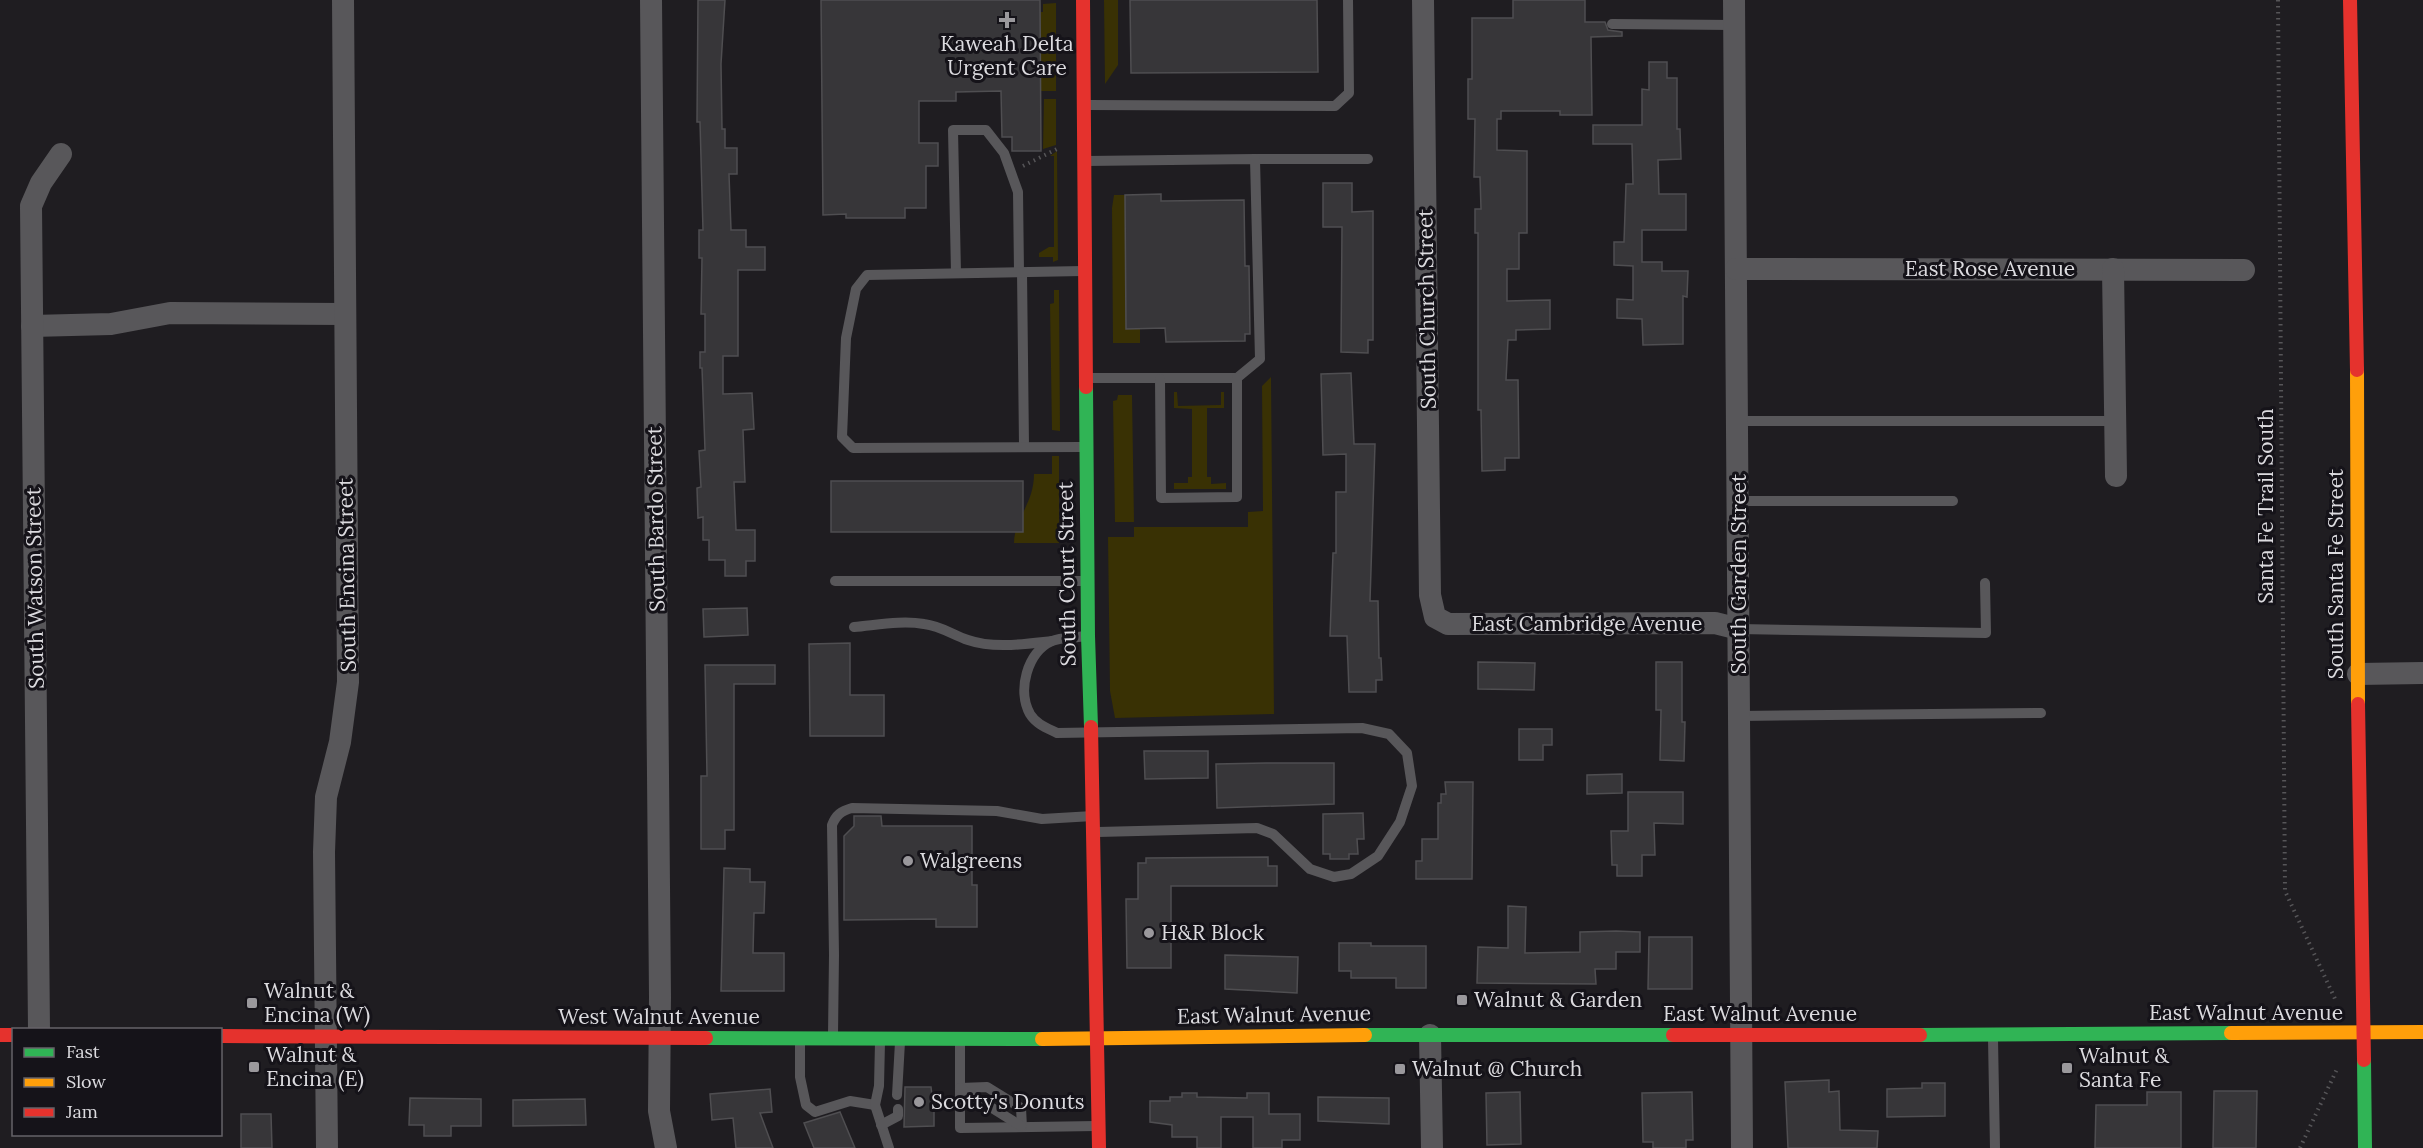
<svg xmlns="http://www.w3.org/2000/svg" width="2423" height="1148" font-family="Lora,serif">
	<rect width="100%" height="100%" fill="#1f1d21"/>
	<g fill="#393104">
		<polygon points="1104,0 1118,0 1118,65 1105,84"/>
		<polygon points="1056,3 1056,91 1041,91 1040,12 1043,12 1043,4"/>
		<polygon points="1044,99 1056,99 1056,145 1043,149"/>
		<polygon points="1057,151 1058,260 1053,262 1053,257 1039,257 1039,253 1049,247 1054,247 1054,156 1050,156"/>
		<polygon points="1114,195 1125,195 1126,329 1140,329 1140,343 1113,343 1112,208"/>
		<polygon points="1054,290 1059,290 1060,431 1052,430 1050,304 1054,303"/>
		<polygon points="1271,377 1274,714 1115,718 1110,691 1108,537 1134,537 1134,527 1248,527 1248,512 1263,511 1262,386"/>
		<polygon points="1174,392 1177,392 1178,406 1221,405 1221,392 1224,392 1224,408 1207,408 1207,477 1211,477 1211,484 1226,483 1226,489 1174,489 1174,483 1188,483 1188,477 1192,477 1192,409 1174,408"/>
		<polygon points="1118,395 1132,395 1134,522 1115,522 1113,401 1117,400"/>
		<path d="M1052,456H1059V543H1014C1014,519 1034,504 1034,474H1052Z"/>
	</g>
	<g fill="#373639" stroke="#4f4e51" stroke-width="1.5">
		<polygon points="698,0 725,0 721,64 722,129 725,129 725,148 737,148 737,174 729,174 731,230 746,230 746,247 765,247 765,270 738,270 738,356 723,356 723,394 752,393 754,429 743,430 745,482 734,482 736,530 755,530 755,561 746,561 746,576 725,576 725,560 709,560 709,540 703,540 703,517 698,518 697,488 701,487 699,451 705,450 702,368 700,368 700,352 705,352 705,314 701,314 702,258 699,258 699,230 703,230 700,122 697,122"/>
		<polygon points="821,0 1040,0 1041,151 1012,151 1012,137 1002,137 1001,91 956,92 956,101 919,101 919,143 938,143 938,166 926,166 926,208 905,208 905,218 846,218 846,214 823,215"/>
		<polygon points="1130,0 1317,0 1318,72 1131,73"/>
		<polygon points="1513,0 1585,0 1585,22 1605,22 1608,30 1622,32 1622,36 1591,37 1592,115 1560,115 1560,111 1501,111 1501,119 1497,119 1497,150 1527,151 1527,233 1519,233 1519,269 1507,269 1507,301 1550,300 1550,329 1516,330 1516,340 1508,340 1506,380 1518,380 1519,458 1505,458 1505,470 1482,471 1481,410 1478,410 1478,233 1475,233 1475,209 1481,209 1480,177 1474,177 1475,119 1468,119 1468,79 1472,79 1472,18 1513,18"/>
		<polygon points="1649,62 1667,62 1667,78 1677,78 1677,129 1680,129 1681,159 1658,160 1659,194 1686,194 1686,230 1642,230 1642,262 1662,262 1662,271 1688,271 1687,297 1683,296 1683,344 1643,345 1642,319 1617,318 1617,299 1633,300 1633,266 1614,265 1614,242 1624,242 1626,184 1633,184 1632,144 1593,144 1593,125 1642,125 1642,89 1649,90"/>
		<polygon points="1323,183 1352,183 1352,212 1373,211 1373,340 1368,340 1368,353 1341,352 1342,227 1323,227"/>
		<polygon points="1161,194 1161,201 1244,200 1245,266 1249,266 1250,334 1245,334 1245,341 1166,342 1165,328 1126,329 1125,195"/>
		<polygon points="1351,373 1354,444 1375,444 1370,601 1378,601 1379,658 1381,658 1382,680 1376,680 1376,692 1349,692 1347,636 1330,636 1333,553 1336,553 1336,492 1346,492 1346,454 1323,455 1321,374"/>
		<rect x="831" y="481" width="192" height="51"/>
		<polygon points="747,608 748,635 704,637 703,609"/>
		<polygon points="850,643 850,695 884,695 884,736 810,736 809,644"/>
		<polygon points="1478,662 1535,663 1534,690 1478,689"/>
		<polygon points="1656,662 1682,662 1682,722 1685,722 1684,761 1660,760 1661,710 1656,710"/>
		<polygon points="705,665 775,665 775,684 734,684 734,830 725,830 725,849 701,849 701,776 707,776"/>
		<polygon points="1519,729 1552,729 1552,745 1543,745 1543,760 1519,760"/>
		<polygon points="1144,751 1208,751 1208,778 1145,779"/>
		<polygon points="1266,763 1334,763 1334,804 1217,808 1216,764"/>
		<polygon points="1622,774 1622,793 1587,794 1587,775"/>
		<polygon points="1445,782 1473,782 1472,879 1416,879 1416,861 1422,861 1422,839 1438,839 1438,803 1441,803 1441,794 1446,794"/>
		<polygon points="1628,792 1683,792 1683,824 1654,823 1655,855 1642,855 1642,876 1617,876 1617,865 1612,865 1611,831 1628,831"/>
		<polygon points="1363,813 1364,839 1357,839 1358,854 1349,854 1349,859 1330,859 1330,854 1323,854 1323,814"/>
		<polygon points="854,816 881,816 882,826 972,826 972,885 977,885 977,927 936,927 936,919 844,920 844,836 854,826"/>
		<polygon points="1268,857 1268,866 1277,866 1277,886 1171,886 1171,968 1127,968 1126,899 1138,899 1138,863 1146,863 1146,858"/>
		<polygon points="724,868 750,869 750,882 765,882 764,913 754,913 753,953 784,953 784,991 721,991"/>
		<polygon points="1508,906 1526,907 1525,953 1580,952 1580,932 1616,931 1640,932 1640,952 1616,952 1616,969 1595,969 1596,984 1477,983 1478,947 1508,948"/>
		<polygon points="1649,937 1692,937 1692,989 1648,989"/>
		<polygon points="1339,943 1371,943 1371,946 1426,946 1426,988 1396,988 1396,978 1351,978 1351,971 1339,971"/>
		<polygon points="1225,955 1298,957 1297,993 1225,989"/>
		<polygon points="1829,1080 1829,1092 1839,1091 1840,1130 1878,1131 1877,1148 1788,1148 1785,1082"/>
		<polygon points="1922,1083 1945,1083 1945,1116 1887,1117 1887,1089 1922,1088"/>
		<polygon points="905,1087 931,1087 932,1095 934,1095 934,1126 904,1127"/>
		<polygon points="770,1089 772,1112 760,1113 773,1148 736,1148 733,1118 712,1120 710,1094"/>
		<polygon points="2214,1091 2257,1091 2256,1148 2213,1148"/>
		<polygon points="1520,1092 1521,1144 1487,1145 1486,1093"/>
		<polygon points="1692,1092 1693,1140 1686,1140 1686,1148 1653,1148 1653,1142 1643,1142 1642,1093"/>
		<polygon points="2147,1092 2181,1092 2181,1148 2095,1148 2096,1105 2147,1105"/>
		<polygon points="1182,1093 1197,1093 1197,1097 1247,1098 1247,1093 1269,1093 1269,1114 1300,1114 1300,1140 1282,1140 1282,1148 1253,1148 1253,1117 1221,1117 1221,1148 1197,1148 1197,1137 1172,1137 1172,1125 1150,1122 1150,1101 1170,1101 1170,1097 1182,1097"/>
		<polygon points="1318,1097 1389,1098 1389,1124 1318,1121"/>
		<polygon points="410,1098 481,1099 481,1126 451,1126 451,1136 424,1136 424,1125 409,1125"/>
		<polygon points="585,1099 586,1125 513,1126 513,1100"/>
		<polygon points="840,1112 855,1148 814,1148 804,1123"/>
		<polygon points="241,1114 271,1114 272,1148 241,1148"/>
	</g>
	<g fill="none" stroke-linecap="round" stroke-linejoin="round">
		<g stroke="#565558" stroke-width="4" stroke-dasharray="1.5 4.5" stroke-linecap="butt">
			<polyline points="2278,0 2285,891 2336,1001"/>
			<polyline points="1023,166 1059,148"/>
			<polyline points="2300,1148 2337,1069"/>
		</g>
		<g stroke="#58575a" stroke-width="10">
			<polyline points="1612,24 1734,25"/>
			<polyline points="1087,105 1335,106 1349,93 1348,0"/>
			<polyline points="1255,159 1368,159"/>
			<polyline points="1086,161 1255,159 1260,359 1237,378 1089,378"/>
			<polyline points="1022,272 1024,446"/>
			<polyline points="956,273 953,130 986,130 1004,153 1018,192 1019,272"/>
			<polyline points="1160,379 1161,498 1237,497 1237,378"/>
			<polyline points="1737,421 2115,421"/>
			<polyline points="1083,447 853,448 842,437 846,338 856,289 867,275 1083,271"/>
			<polyline points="1738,501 1953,501"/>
			<polyline points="835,581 1084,581"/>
			<path d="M854,627C877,625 902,620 924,624C941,626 953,635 968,640C994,649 1025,644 1052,641"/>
			<polyline points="1739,629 1986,633 1985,583"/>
			<path d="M1085,636C1075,638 1061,637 1052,641C1027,652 1017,691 1030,714C1036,724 1047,728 1057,733L1362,728L1389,734L1407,753L1412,786L1400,822L1378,856L1351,874L1334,877L1310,869L1273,834L1257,828L1098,832"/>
			<polyline points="1740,716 2041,713"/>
			<path d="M833,1035L834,955L832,825C836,815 841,811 852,808L997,811L1042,819L1093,816"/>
			<polyline points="1993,1039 1995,1148"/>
			<polyline points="800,1042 800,1077 806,1105 815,1112 850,1101 875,1105"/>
			<polyline points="880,1042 879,1086 875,1105 889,1148"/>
			<polyline points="960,1042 960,1128 1096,1126"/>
			<polyline points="960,1088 987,1087 1021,1108 1022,1127"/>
			<polyline points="960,1088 1021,1126"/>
			<polyline points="897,1095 900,1042"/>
			<polyline points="881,1125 898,1116 898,1109"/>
		</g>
		<g stroke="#58575a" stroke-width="22">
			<polyline points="651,0 660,997 659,1111 666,1148"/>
			<polyline points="1423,0 1430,595 1435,617 1448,624 1715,623 1739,629"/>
			<polyline points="1734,0 1742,1148"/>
			<polyline points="1736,269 2244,270"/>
			<polyline points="2113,269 2116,476"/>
			<polyline points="32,326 111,324 170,313 344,314"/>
			<polyline points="2358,674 2423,673"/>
			<polyline points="39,1030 31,206 41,183 61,154"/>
			<polyline points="1430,1035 1432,1148"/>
			<polyline points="327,1148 324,852 326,797 340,742 348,682 343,0"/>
		</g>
		<g stroke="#30b455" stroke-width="14">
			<polyline points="1086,387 1088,636 1091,727"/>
			<polyline points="1365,1035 1673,1035"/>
			<polyline points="1920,1035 2231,1033"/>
			<polyline points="706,1038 1042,1039"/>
			<polyline points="2364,1060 2365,1148"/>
		</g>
		<g stroke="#ff9f0a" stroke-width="14">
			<polyline points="2357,370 2358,704"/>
			<polyline points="2231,1033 2423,1032"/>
			<polyline points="1042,1039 1365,1035"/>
		</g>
		<g stroke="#e5322d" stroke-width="14">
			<polyline points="1083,0 1086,387"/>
			<polyline points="2350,0 2357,370"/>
			<polyline points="2358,704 2364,1060"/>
			<polyline points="1091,727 1099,1148"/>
			<polyline points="0,1035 14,1035"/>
			<polyline points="1673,1035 1920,1035"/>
			<polyline points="220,1036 706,1038"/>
		</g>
	</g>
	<g fill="#9a989c" stroke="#151319" stroke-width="2">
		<path d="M1004 11h6v6h6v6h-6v6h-6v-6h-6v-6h6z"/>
		<circle cx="908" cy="861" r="6"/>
		<circle cx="1149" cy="933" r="6"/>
		<rect x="1456" y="994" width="12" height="12" rx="3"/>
		<rect x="246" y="997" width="12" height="12" rx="3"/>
		<rect x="248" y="1061" width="12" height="12" rx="3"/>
		<rect x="2061" y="1062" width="12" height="12" rx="3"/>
		<rect x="1394" y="1063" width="12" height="12" rx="3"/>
		<circle cx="919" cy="1102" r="6"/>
	</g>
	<g text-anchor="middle" stroke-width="6" stroke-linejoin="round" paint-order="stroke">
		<g font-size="21" fill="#dcdbdf" stroke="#151319" text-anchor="start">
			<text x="1007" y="51" text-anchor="middle">Kaweah Delta<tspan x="1007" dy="24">Urgent Care</tspan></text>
			<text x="920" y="868">Walgreens</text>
			<text x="1161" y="940">H&amp;R Block</text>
			<text x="264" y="998">Walnut &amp;<tspan x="264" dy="24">Encina (W)</tspan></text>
			<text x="1474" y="1007">Walnut &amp; Garden</text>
			<text x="266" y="1062">Walnut &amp;<tspan x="266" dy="24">Encina (E)</tspan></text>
			<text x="2079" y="1063">Walnut &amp;<tspan x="2079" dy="24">Santa Fe</tspan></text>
			<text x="1412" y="1076">Walnut @ Church</text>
			<text x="931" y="1109">Scotty's Donuts</text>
		</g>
		<g font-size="21" fill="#dcdbdf" stroke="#151319">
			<text x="1990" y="276">East Rose Avenue</text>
			<text transform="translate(1427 309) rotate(-91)" y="7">South Church Street</text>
			<text transform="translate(2266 506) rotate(-90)" y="7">Santa Fe Trail South</text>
			<text transform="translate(656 519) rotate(-91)" y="7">South Bardo Street</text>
			<text transform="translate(1067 574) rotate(-91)" y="7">South Court Street</text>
			<text transform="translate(1739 574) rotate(-90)" y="7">South Garden Street</text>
			<text transform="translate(2336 574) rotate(-90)" y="7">South Santa Fe Street</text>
			<text transform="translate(347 575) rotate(-91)" y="7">South Encina Street</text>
			<text transform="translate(35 588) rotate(-91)" y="7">South Watson Street</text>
			<text x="1587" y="631">East Cambridge Avenue</text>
			<text x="2246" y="1020">East Walnut Avenue</text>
			<text x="1760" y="1021">East Walnut Avenue</text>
			<text transform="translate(1274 1015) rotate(-1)" y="7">East Walnut Avenue</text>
			<text x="659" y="1024">West Walnut Avenue</text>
		</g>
	</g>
	<rect x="12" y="1028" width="210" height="108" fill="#151319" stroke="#656368" stroke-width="1.5"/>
	<rect x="24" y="1048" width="30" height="9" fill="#30b455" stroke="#656368" stroke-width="1.5"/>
	<text x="66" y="1058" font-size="18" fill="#dcdbdf">Fast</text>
	<rect x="24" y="1078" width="30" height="9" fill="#ff9f0a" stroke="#656368" stroke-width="1.5"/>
	<text x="66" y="1088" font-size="18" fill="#dcdbdf">Slow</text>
	<rect x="24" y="1108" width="30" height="9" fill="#e5322d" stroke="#656368" stroke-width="1.5"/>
	<text x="66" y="1118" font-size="18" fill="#dcdbdf">Jam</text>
</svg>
